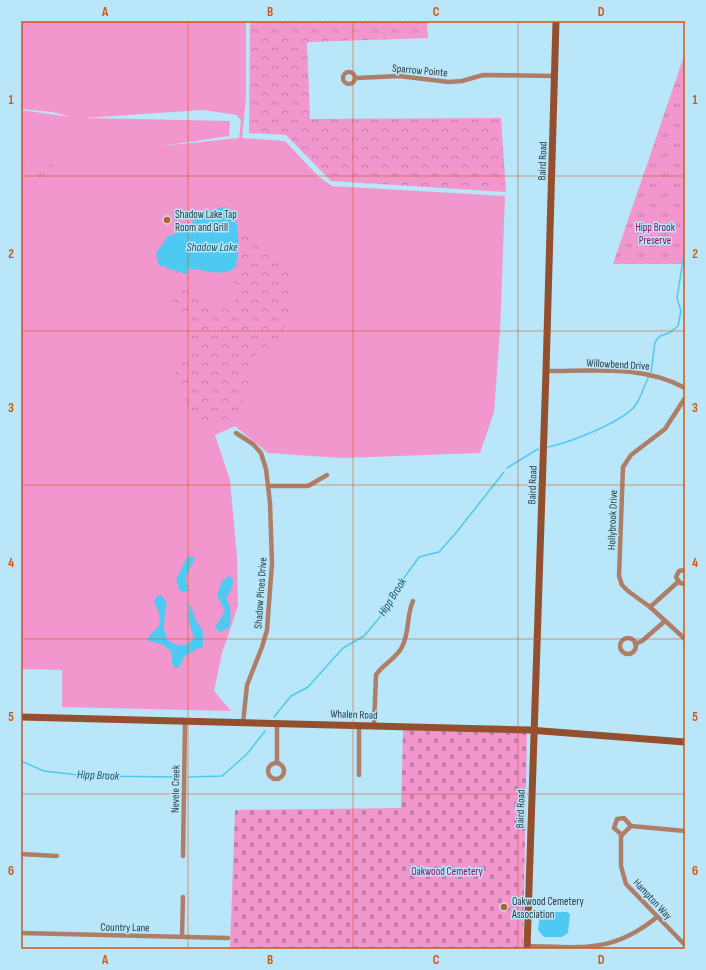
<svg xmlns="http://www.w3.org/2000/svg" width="706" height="970" font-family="'Sofia Sans Condensed',sans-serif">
	<defs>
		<pattern id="forest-crowns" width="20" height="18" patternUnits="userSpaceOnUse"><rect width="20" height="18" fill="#f297cd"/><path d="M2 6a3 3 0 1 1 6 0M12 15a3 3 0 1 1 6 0" fill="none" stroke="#c47ca8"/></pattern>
		<pattern id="cemetery-stones" width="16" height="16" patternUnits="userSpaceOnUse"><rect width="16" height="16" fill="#f297cd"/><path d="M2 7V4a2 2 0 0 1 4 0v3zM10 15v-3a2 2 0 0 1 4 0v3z" fill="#c47ca8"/></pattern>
		<pattern id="park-tufts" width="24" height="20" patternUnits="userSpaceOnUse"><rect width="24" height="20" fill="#f297cd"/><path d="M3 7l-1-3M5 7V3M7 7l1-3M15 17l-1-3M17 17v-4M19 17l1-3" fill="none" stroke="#c47ca8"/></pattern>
	</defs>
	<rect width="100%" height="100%" fill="#b9e6f8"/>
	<path fill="#f297cd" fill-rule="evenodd" d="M21,21H246V98L242,138L285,141L319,177L332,186L505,196L500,332L494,412L480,453L342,458L268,453L235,426L215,435L230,480L237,557L238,606L222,653L214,691L231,711L62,707V670L21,669V110L71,117L53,112L21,109ZM203,110L237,115L241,121L239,138L162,146L229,136L230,121L84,118Z"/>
	<g fill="url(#forest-crowns)">
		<polygon points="250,21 427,21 428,38 307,42 310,119 501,118 506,192 331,181 286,135 249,133"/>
		<path d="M238,227C258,237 285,256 291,279C296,298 288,326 277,340C272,347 261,351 255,357L241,409L223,423L200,426L187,404L175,376L182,351L190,350V327L169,297L173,286C197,281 194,291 211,302C215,306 223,308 228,310L236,299L238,286L233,281L230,275C243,261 241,245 238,227Z"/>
	</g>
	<polygon fill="url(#cemetery-stones)" points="403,730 527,733 523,949 230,949 235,810 401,808"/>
	<g fill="url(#park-tufts)">
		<polygon points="685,53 685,264 613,264"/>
		<polygon points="52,156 54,179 33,180 31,157"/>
	</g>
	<g fill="#4ec9f2">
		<path d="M223,207C242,207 240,255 235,268C219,278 204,268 187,269V274L166,268L165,265L160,267L157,260L156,253L168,236L189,229L194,231L191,226C195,211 211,211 223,207Z"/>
		<path d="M188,556L195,558C192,566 182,578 188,586L187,591L182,592L179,589L176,579Z"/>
		<path d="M229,576L233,579C233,587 232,591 226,597C231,607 232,616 229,628L220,632L215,627L225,611L217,595L222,581Z"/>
		<path d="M158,595H161L167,602C165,617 157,644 181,645C186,645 191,642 194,638L187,615L189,612L188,606L191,605L195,619L203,631V646L185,656L178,669L172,665C171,662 172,658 172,655C171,646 156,642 148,641V637L159,626L160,616L154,601Z"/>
		<polygon points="554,912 567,912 570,914 568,933 562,937 544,937 538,930 540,915"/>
	</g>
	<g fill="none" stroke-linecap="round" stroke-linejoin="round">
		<g stroke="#4ec9f2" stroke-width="1.5">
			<polyline points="651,372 655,342 660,336 669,333 678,326 681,311 677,298 685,248"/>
			<path d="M548,447C569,443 622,422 635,406C641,398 644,386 648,378"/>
			<polyline points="507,468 538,449"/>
			<polyline points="274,717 291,696 308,687 343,648 364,636 380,617 390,596 401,587 404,578 419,557 439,552 455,534 504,472"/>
			<polyline points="21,761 44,771 88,776 178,777"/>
			<polyline points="189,777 222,776 247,754 265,731"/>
		</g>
		<g stroke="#af7e69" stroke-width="4.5">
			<circle cx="349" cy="78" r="6"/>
			<polyline points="356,78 399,76 449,82 462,81 483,75 555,76"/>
			<path d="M546,371C593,371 643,365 685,388"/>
			<polyline points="685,398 665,429 631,455 623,467 619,576 622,585 628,591 650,607 685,639"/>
			<polyline points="236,433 253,444 261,453 266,469 270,503 272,563 267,630 262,647 247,685 243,723"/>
			<polyline points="269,486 308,486 327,475"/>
			<polyline points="685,570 679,571 676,577 680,583 685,584"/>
			<polyline points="650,607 678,582"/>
			<circle cx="628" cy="646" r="8"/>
			<polyline points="635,644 642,641 665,621"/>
			<polyline points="359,725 359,775"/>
			<path d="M374,726L376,675C383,664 396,659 402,647C410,632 406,616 413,601"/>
			<polyline points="277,763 277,723"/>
			<circle cx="276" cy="771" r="8"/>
			<polyline points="685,831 631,826 621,836 621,866 626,884 685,945"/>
			<polyline points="622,835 614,828 617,819 624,818 631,826"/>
			<polyline points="21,854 57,856"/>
			<polyline points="183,856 185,722"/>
			<polyline points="21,933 228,938"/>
			<polyline points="182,937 183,897"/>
			<path d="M527,946C581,947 612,954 657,917"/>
		</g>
		<g stroke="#944f2f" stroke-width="7">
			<polyline points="21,717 529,730 685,742"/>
			<polyline points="527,949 546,371 556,21"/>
		</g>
	</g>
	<path fill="none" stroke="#d55611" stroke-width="1" stroke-opacity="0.55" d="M188,21V949M353,21V949M518,21V949M21,176H685M21,331H685M21,485H685M21,639H685M21,794H685"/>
	<g fill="#c05b2a" stroke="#b9e6f8" stroke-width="1.5">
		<circle cx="167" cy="220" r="4"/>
		<circle cx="504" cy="907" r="4"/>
	</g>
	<g text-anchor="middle" stroke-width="3" stroke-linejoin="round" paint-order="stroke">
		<g font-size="11" fill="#283b42" stroke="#b9e6f8">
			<text transform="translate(420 70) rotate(5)" y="4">Sparrow Pointe</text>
			<text transform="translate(542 161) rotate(-88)" y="4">Baird Road</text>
			<text transform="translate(618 364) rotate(3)" y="4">Willowbend Drive</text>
			<text transform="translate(532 485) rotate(-88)" y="4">Baird Road</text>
			<text transform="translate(612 520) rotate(-88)" y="4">Hollybrook Drive</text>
			<text transform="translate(260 593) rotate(-86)" y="4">Shadow Pines Drive</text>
			<text transform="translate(354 714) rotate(2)" y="4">Whalen Road</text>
			<text transform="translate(175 789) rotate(-89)" y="4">Nevele Creek</text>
			<text transform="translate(520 809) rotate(-88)" y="4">Baird Road</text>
			<text transform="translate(653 899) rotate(47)" y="4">Hampton Way</text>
			<text transform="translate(125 927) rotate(1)" y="4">Country Lane</text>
		</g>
		<g font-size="11" fill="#283b42" stroke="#b9e6f8" text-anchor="start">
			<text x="175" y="218">Shadow Lake Tap<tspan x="175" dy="13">Room and Grill</tspan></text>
			<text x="512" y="905">Oakwood Cemetery<tspan x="512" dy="13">Association</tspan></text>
		</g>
		<g font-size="11" fill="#910b6b" stroke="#b9e6f8">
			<text x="655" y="231">Hipp Brook<tspan x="655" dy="13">Preserve</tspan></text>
			<text x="447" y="875">Oakwood Cemetery</text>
		</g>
		<g font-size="12" font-style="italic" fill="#12576c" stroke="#b9e6f8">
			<text x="212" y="251">Shadow Lake</text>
			<text transform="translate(392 597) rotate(-58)" y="4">Hipp Brook</text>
			<text transform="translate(98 775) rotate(2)" y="4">Hipp Brook</text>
		</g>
	</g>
	<rect width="706" height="970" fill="none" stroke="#b9e6f8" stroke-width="44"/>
	<rect x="22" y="22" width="662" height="926" fill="none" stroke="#d55611" stroke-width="1.5"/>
	<g font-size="13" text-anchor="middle" font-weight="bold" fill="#d55611">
		<text x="105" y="16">A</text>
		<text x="270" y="16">B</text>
		<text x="436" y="16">C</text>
		<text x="601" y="16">D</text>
		<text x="11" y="104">1</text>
		<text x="695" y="104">1</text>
		<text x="11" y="258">2</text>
		<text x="695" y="258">2</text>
		<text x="11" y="412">3</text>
		<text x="695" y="412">3</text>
		<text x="11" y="567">4</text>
		<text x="695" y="567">4</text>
		<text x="11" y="721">5</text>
		<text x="695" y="721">5</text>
		<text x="11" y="875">6</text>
		<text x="695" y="875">6</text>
		<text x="105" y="964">A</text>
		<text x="270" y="964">B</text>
		<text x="436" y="964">C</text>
		<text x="601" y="964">D</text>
	</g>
</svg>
